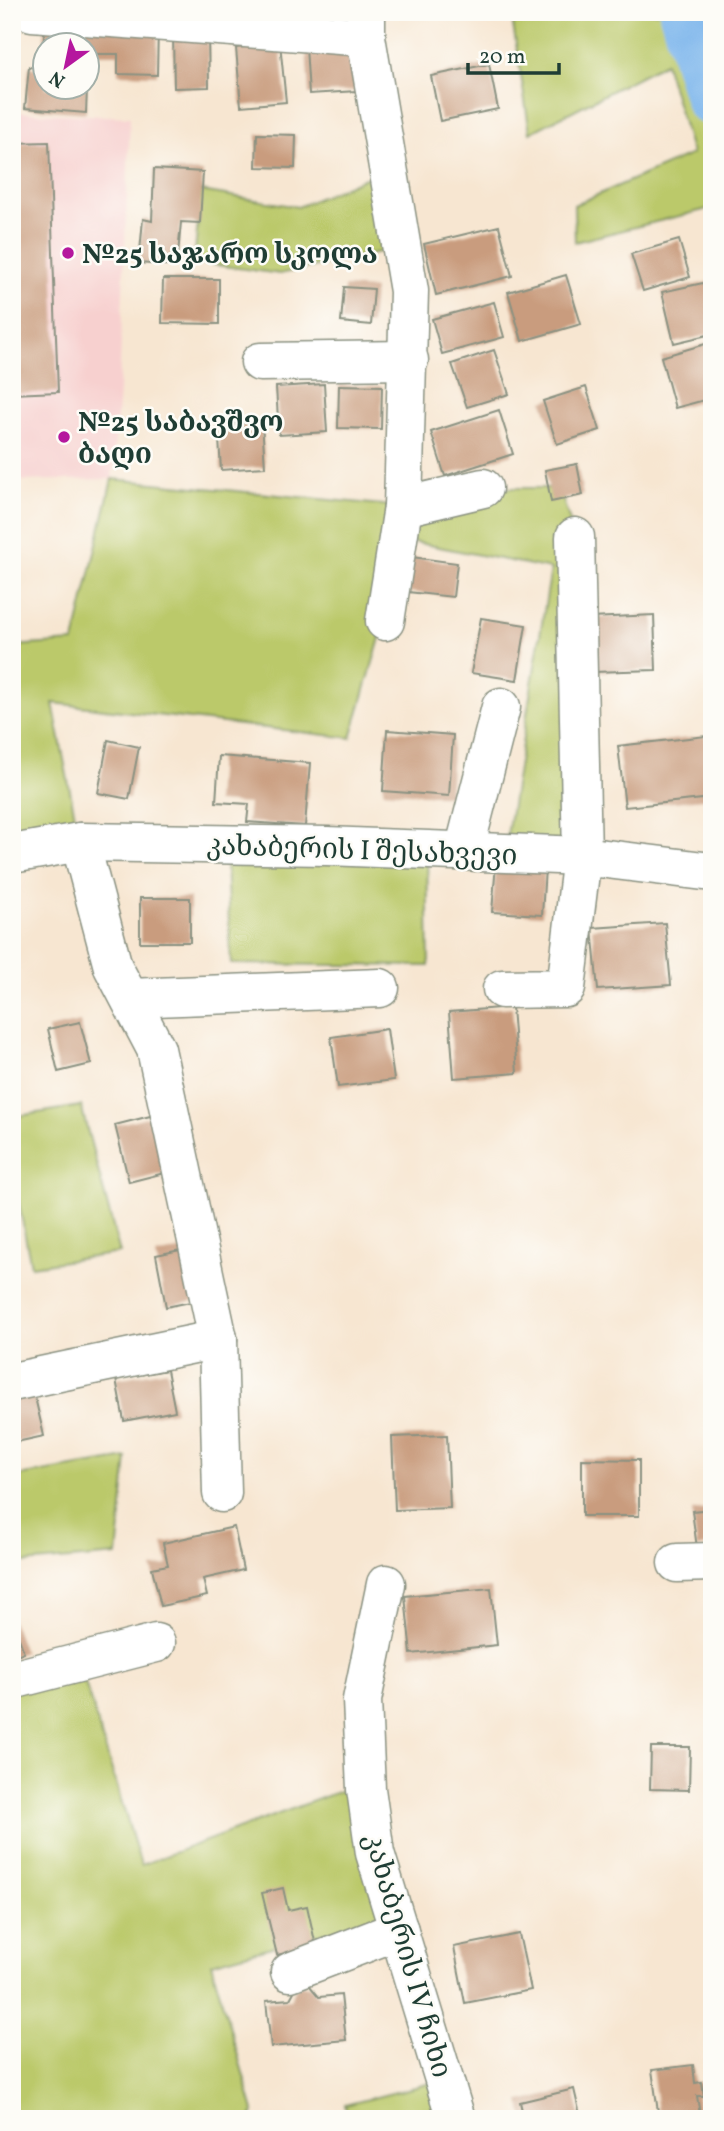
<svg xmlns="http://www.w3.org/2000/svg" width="724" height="2131" font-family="Vollkorn,'Noto Serif Georgian',serif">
	<rect width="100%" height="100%" fill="#fdfcf7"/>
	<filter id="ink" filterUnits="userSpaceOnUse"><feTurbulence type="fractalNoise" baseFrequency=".0143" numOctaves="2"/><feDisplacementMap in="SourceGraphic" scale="14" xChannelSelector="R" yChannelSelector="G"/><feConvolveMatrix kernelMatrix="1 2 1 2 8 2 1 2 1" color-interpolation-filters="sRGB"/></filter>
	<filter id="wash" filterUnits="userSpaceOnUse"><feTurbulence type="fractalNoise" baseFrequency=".00686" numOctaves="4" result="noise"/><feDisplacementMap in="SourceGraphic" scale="28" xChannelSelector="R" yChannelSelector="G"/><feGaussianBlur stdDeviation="1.57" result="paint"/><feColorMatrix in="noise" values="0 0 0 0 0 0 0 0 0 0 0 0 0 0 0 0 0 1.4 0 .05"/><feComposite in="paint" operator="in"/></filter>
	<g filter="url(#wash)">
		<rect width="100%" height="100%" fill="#f7e6d1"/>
		<polygon fill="#f7d0cf" points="12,112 130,117 119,390 112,479 12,481"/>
		<g fill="#bbc96b" stroke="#6d8350" stroke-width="2">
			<polygon points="511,12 712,12 712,208 575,242 574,205 692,154 665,63 530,133"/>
			<polygon points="389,168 402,247 280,274 194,262 201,191 298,207"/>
			<polygon points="112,479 403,507 483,488 559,488 575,537 582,856 504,853 551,569 398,539 385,621 351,738 53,703 80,842 12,854 12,646 74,642"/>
			<polygon points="225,844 427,850 429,966 231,964"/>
			<polygon points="81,1106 120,1253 31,1266 12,1168 12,1117"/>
			<polygon points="127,1458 117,1555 12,1564 12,1477"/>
			<polygon points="79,1663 141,1865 351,1787 385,1917 211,1963 254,2111 250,2119 12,2119 12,1680"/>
			<polygon points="443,2080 453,2119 348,2119 345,2105"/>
		</g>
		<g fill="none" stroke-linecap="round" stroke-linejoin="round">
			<polyline stroke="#7bb5ec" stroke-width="54" points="686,12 712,99"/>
		</g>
		<g id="blocks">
			<g fill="#c99c7e">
				<polygon points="44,23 158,26 157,75 118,74 118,54 88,54 88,46 44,46"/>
				<polygon points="173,34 208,34 209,87 174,88"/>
				<polygon points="280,43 286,102 241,106 236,48"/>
				<polygon points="354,44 357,91 309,94 306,47"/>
				<polygon points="489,64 498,109 440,121 431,76"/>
				<polygon points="29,67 46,69 46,88 87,88 86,113 25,108"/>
				<polygon points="257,134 296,135 295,168 256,167"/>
				<polygon points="49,142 58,392 12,394 12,143"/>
				<polygon points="154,169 203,172 200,223 181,222 177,266 139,263 143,219 152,221"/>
				<polygon points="499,226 512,276 436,295 424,244"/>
				<polygon points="679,240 690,277 643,291 631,254"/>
				<polygon points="566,275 581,324 522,341 508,292"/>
				<polygon points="163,279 219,279 219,324 162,323"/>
				<polygon points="712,281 712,334 674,343 662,292"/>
				<polygon points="344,287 374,289 371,325 341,322"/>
				<polygon points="494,302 504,337 442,354 432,319"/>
				<polygon points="712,342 712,398 675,408 661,357"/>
				<polygon points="494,350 509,394 467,407 452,364"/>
				<polygon points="324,384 327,432 279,435 276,387"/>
				<polygon points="339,385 382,386 381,429 338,428"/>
				<polygon points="586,387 600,430 557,444 543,401"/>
				<polygon points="499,410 513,454 445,476 431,432"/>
				<polygon points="262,422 265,467 221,470 218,424"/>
				<polygon points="577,464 583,495 551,502 545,470"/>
				<polygon points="404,556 457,563 453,597 399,591"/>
				<polygon points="654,615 656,670 593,672 591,618"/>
				<polygon points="481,618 526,625 517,680 471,673"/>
				<polygon points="387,730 453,735 449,796 383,791"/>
				<polygon points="706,736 712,798 625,807 618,746"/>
				<polygon points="108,740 139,747 129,799 98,793"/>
				<polygon points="219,756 310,763 305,826 247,822 249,804 216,802"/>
				<polygon points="496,864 545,868 542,915 492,912"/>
				<rect x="140" y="898" width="50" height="44"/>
				<polygon points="665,923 671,985 598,990 592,928"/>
				<polygon points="512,1007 517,1073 454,1078 449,1012"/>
				<polygon points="80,1022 91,1064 58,1072 48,1029"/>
				<polygon points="387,1029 394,1080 338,1087 331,1037"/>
				<polygon points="162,1113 176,1170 129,1182 115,1125"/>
				<polygon points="195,1247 205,1299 166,1307 156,1255"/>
				<polygon points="167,1370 175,1411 124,1421 116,1379"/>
				<polygon points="34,1393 44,1436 12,1443 12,1398"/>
				<polygon points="447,1435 450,1508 395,1510 392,1437"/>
				<polygon points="582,1459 639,1460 639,1516 582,1516"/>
				<polygon points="712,1509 712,1546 697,1548 692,1511"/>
				<polygon points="234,1527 243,1570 203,1579 207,1596 161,1606 152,1568 168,1565 163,1543"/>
				<polygon points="491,1588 497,1645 411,1654 405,1596"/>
				<polygon points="12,1620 24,1652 12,1657"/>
				<polygon points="651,1747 690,1747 689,1790 650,1789"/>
				<polygon points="283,1888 288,1910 307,1906 316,1946 277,1955 262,1893"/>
				<polygon points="519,1934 531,1990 465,2003 454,1947"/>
				<polygon points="302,1985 310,1986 319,1997 341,1995 346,2040 271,2047 266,2001 290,1999 296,1988"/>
				<polygon points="712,2033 712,2077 710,2077 706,2034"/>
				<polygon points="693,2065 695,2083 702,2082 704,2096 697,2096 700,2115 659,2119 652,2070"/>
				<polygon points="574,2089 581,2119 524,2119 520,2102"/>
			</g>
		</g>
	</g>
	<g filter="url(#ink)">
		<use href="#blocks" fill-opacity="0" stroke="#8b9282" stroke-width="2"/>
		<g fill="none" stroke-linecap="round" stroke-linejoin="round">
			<defs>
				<g id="minor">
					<polyline points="32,12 366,37"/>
					<polyline points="366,12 366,37 409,291 403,507 385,621"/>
					<polyline points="260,362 409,360"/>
					<polyline points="403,507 483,488"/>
					<polyline points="80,842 113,967 156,1049 218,1339 222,1493"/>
					<polyline points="464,851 501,707"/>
					<polyline points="12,854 80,842 327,846 582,856 712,872"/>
					<polyline points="502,989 566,988 582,856 575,537"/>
					<polyline points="130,998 380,988"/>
					<polyline points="12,1382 218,1339"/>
					<polyline points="677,1563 712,1562"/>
					<polyline points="386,1584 362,1700 366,1789 375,1853 456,2119"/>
					<polyline points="12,1680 156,1643"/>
					<polyline points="290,1972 399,1930"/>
				</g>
			</defs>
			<use href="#minor" stroke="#8b9282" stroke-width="41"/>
			<use href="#minor" stroke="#fff" stroke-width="38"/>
		</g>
	</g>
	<g fill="#b5179e" stroke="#fdfcf7" stroke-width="2.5">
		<circle cx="68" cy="253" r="7"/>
		<circle cx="64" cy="437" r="7"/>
	</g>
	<g text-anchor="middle" stroke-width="5" stroke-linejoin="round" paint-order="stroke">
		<g font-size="28" font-weight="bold" fill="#1f3d34" stroke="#fdfcf7" text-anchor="start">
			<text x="82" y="263">№25 საჯარო სკოლა</text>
			<text x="78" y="431">№25 საბავშვო<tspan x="78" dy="32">ბაღი</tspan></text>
		</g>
		<g font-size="28" fill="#1f3d34" stroke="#fdfcf7">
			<text transform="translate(362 849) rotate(2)" y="10">კახაბერის I შესახვევი</text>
			<text transform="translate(409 1955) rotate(74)" y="10">კახაბერის IV ჩიხი</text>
		</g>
	</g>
	<rect width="724" height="2131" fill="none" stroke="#fdfcf7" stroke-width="42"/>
	<g transform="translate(66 66) rotate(213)"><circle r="33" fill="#fdfcf7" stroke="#a4b0a9" stroke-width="2"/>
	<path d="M0-5L12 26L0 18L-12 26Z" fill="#b5179e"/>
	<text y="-10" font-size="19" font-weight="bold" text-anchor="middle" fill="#1f3d34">N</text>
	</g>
	<path d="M468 63v10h91v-10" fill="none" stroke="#1f3d34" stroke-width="3.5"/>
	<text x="479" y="63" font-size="21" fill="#1f3d34" stroke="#fdfcf7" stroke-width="5" paint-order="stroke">20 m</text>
</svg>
